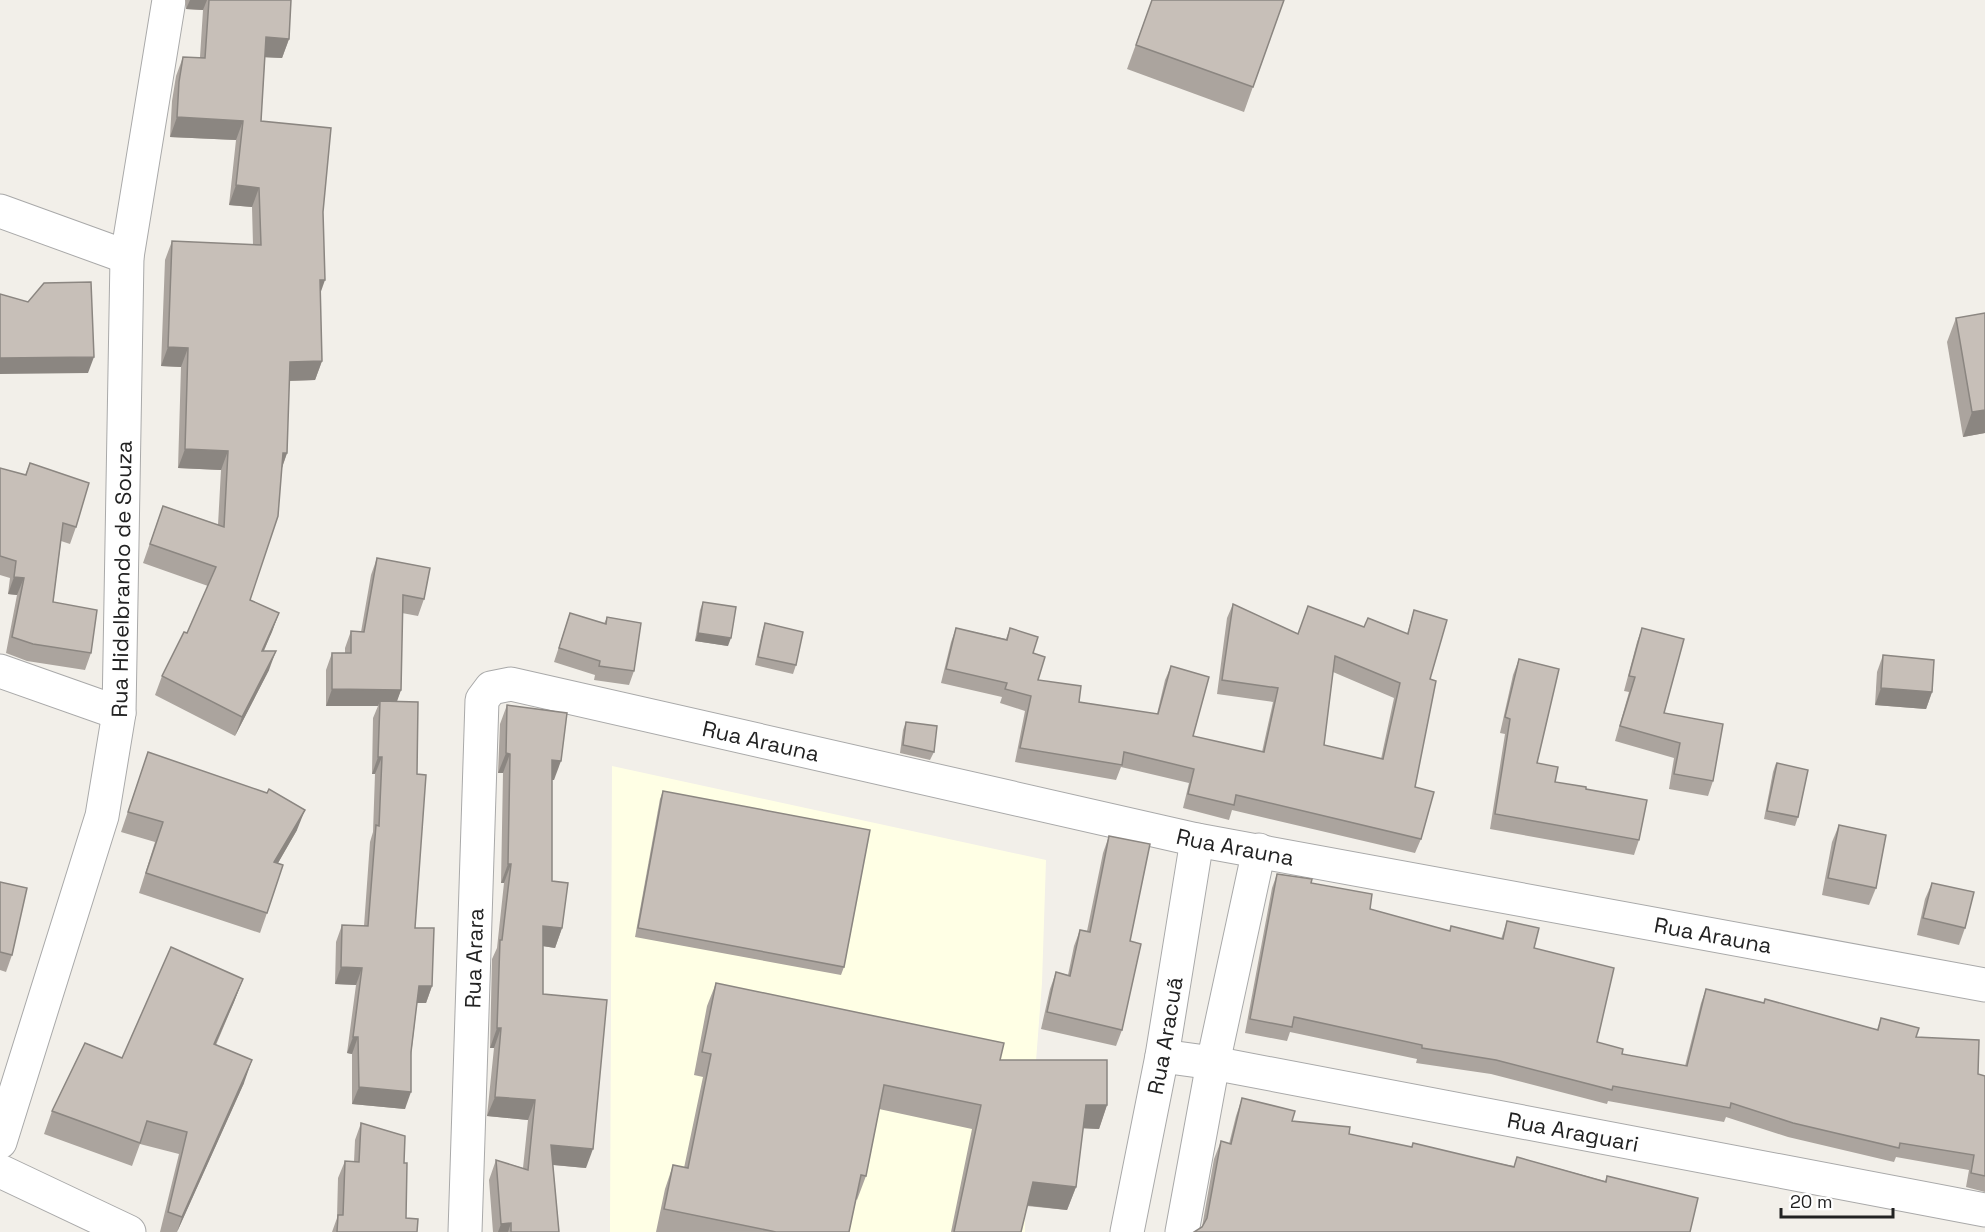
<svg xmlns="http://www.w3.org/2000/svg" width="1985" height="1232" font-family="'Space Grotesk',sans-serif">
	<rect width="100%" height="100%" fill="#f2efe9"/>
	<polygon fill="#ffffe5" points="612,766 1046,860 1042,983 1025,1204 1025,1232 610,1232"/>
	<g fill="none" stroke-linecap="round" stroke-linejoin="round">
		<defs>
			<g id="minor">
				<polyline points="0,211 127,257"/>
				<polyline points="0,671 119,713"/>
				<path id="s1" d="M1162,1056L1213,1063L1985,1210"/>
				<path id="s2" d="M0,1142L102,816L119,713L127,257L169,0"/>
				<polyline points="0,1171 129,1232"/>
				<path id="s3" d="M465,1232L482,700L491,688L511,684L1197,840L1985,985"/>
				<path id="s4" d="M1127,1232L1162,1056L1197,840"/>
				<polyline points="1182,1232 1213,1063 1259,850"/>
			</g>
		</defs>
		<use href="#minor" stroke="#a9a9a9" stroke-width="35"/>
		<use href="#minor" stroke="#fff" stroke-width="33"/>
	</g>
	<g fill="#aba49e" fill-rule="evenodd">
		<polygon points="185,0 291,0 289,39 282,58 265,57 261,121 323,212 320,294 322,361 315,380 289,381 287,453 282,468 250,600 279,613 264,651 269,670 235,736 155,695 162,676 187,633 208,586 143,563 163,506 218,525 221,470 178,468 181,367 161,366 165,260 172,241 253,245 252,207 229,205 236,140 170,137 172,101 176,76 183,57 200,57 203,10 186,9"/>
		<polygon points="1152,0 1284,0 1244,112 1127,69"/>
		<polygon points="1956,318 1985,433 1963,437 1947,342"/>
		<polygon points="30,463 76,527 70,544 61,541 53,602 91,653 85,670 27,661 6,653 17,595 8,594 10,578 0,575 0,468 25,475"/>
		<polygon points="377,558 424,599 418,616 402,613 401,690 396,702 417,774 415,928 432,986 426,1003 417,1003 405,1109 352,1104 352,1054 347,1053 356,985 335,984 336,942 342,925 364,926 370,842 373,832 375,774 372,774 373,718 378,706 326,706 326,670 332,653 345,653 345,648 351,631 361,632 371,575"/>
		<polygon points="703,602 728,646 695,641 700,610"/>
		<path d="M1233,604L1298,634L1364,627L1407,634L1414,610L1430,679L1415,787L1421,839L1415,853L1232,810L1229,820L1183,808L1189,783L1121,767L1116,780L1015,762L1025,711L1000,703L1002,697L941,683L951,642L956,628L1006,639L1010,628L1033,653L1038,680L1079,702L1157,714L1165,680L1171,666L1193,736L1262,752L1273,702L1217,694L1227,618ZM1333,672L1394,698L1381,759L1324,745Z"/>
		<polygon points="570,613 604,624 607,617 634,671 629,685 594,680 595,675 554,662"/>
		<polygon points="765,623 796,665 793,674 755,665 762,632"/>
		<polygon points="1642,628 1664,713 1713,781 1708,796 1669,789 1674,758 1615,741 1629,692 1624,691 1637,642"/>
		<polygon points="1883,655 1932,692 1926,709 1875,705 1877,672"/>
		<polygon points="1519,659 1537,763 1555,782 1586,789 1639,840 1634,855 1490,829 1505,734 1500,733 1513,675"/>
		<polygon points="507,705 554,780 552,780 552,881 562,928 555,948 543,946 543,994 586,1168 553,1165 559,1232 493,1232 489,1180 496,1160 523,1168 528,1120 487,1116 494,1048 490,1048 492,959 497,948 504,883 501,883 503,773 498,773 500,724"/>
		<polygon points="906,722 934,752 930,760 900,753 903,730"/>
		<polygon points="148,752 297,830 278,863 267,913 260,933 139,893 155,842 121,832"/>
		<polygon points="1776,763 1798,817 1795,826 1764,819 1773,772"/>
		<polygon points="663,791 844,967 841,975 635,937 660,799"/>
		<polygon points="1839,825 1876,888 1869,905 1822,895 1832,842"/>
		<polygon points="1109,836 1130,941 1122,1030 1116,1046 1041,1029 1050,989 1056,972 1068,975 1074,946 1080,930 1087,931 1103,853"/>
		<polygon points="1277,874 1311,883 1370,909 1450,931 1451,926 1501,939 1507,921 1534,948 1597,1042 1622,1054 1685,1066 1701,1003 1706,989 1877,1030 1881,1018 1916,1037 1978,1074 1985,1076 1985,1192 1966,1187 1969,1170 1896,1157 1894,1162 1788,1137 1726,1117 1724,1122 1608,1101 1607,1104 1491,1074 1416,1063 1417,1059 1290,1032 1287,1041 1245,1033 1272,888"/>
		<polygon points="0,882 12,955 6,972 0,970"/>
		<polygon points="1932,883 1965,928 1959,945 1917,935 1925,899"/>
		<polygon points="243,979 234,1002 216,1045 244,1083 177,1232 160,1232 179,1154 140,1144 132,1166 44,1134 52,1111 122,1058"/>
		<polygon points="716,983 1000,1060 1107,1105 1099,1129 1083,1128 1076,1187 1067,1210 1027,1206 1021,1232 951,1232 972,1129 879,1109 866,1176 857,1200 856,1199 849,1232 656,1232 665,1189 673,1165 684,1168 703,1077 694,1075 707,1006"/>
		<polygon points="1242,1098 1292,1121 1349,1134 1411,1147 1514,1166 1517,1157 1605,1181 1607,1176 1698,1198 1202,1227 1214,1159 1221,1141 1229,1144 1236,1116"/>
		<polygon points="361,1123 404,1163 406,1218 417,1232 332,1232 337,1218 338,1178 345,1161 354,1162 355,1140"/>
	</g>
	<g fill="#8b8681">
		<polygon points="190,0 207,0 203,10 186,9"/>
		<polygon points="266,37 289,39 282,58 259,57"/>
		<polygon points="177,117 243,121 236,140 170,137"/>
		<polygon points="236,185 259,188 252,207 229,205"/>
		<polygon points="320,280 325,280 318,300"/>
		<polygon points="168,347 188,348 181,367 161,366"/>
		<polygon points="94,357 88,373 0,374 0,358"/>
		<polygon points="322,361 315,380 283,381 290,362"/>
		<polygon points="1985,410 1985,433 1963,437 1972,412"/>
		<polygon points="185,449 228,451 221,470 178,468"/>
		<polygon points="283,453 287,453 280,473"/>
		<polygon points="14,577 24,578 17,595 8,594"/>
		<polygon points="279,613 272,632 255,670 262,651"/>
		<polygon points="698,633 731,638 728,646 695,641"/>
		<polygon points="276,651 269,670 235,736 242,717"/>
		<polygon points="1881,688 1932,692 1926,709 1875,705"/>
		<polygon points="332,689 401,690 395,707 380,701 378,706 326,706"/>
		<polygon points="506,753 510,754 503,773 498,773"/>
		<polygon points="378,757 382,757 375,774 372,774"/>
		<polygon points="552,760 561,761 554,780 545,779"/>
		<polygon points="305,810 297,830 267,882 274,862"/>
		<polygon points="508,864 511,864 504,883 501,883"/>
		<polygon points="543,926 562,928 555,948 536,945"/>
		<polygon points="341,967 362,968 356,985 335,984"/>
		<polygon points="243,979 234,1002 206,1066 214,1044"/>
		<polygon points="419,986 432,986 426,1003 413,1003"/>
		<polygon points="497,1028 501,1028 494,1048 490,1048"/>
		<polygon points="353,1037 358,1037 352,1054 347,1053"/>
		<polygon points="252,1060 244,1083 177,1232 182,1217"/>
		<polygon points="359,1087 411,1092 405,1109 352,1104"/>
		<polygon points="495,1097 535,1100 528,1120 487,1116"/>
		<polygon points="1086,1105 1107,1105 1099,1129 1077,1128"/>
		<polygon points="551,1145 593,1149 586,1168 544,1164"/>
		<polygon points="1033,1182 1076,1187 1067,1210 1024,1205"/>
		<polygon points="511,1223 508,1232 498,1232 501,1224"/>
	</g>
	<g fill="#c7bfb8" stroke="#8b8681" stroke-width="1.5" fill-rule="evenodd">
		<polygon points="209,0 291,0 289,39 266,37 261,121 331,128 323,212 325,280 320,280 322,361 290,362 287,453 283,453 278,516 250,600 279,613 262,651 276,651 242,717 162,676 184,632 187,633 216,567 150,544 163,506 224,527 228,451 185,449 188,348 168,347 172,241 261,245 259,188 236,185 243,121 177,117 179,82 183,57 205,58"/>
		<polygon points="1152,0 1284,0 1253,87 1136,45"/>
		<polygon points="91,282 94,357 0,358 0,294 28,302 44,283"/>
		<polygon points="1985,313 1985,410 1972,412 1956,318"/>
		<polygon points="30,463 89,483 76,527 63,523 53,602 97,610 91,653 33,644 12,637 24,578 14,577 16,561 0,556 0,468 26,475"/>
		<polygon points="377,558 430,568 424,599 403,595 401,690 332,689 332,653 351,653 351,631 364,632"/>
		<polygon points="703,602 736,607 731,638 698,633"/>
		<path d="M1233,604L1298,634L1308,606L1364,627L1368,618L1408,634L1414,610L1447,620L1430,679L1436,681L1415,787L1434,792L1421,839L1236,795L1234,805L1188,794L1194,769L1124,752L1122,765L1020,748L1031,696L1005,689L1007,683L946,669L956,628L1007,640L1010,628L1038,637L1033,653L1045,657L1038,680L1081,686L1079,702L1158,714L1171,666L1209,677L1193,736L1264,752L1278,688L1222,680ZM1335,656L1400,683L1383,759L1324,745Z"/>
		<polygon points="570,613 606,624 607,617 641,623 634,671 599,666 600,661 559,648"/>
		<polygon points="765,623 803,632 796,665 758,657"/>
		<polygon points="1642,628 1684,639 1664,713 1723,724 1713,781 1674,774 1680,743 1620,726 1635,677 1629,676"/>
		<polygon points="1883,655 1934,660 1932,692 1881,688"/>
		<polygon points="1519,659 1559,669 1537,763 1558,767 1555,782 1586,787 1586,789 1647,800 1639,840 1495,814 1510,719 1505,717"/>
		<polygon points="380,701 418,702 417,774 426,775 415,928 434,928 432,986 419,986 411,1052 411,1092 359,1087 358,1037 353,1037 362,968 341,967 342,925 368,926 376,825 379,826 382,757 378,757"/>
		<polygon points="507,705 567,713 561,761 552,760 552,881 568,883 562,928 543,926 543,994 607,1000 593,1149 551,1145 559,1232 511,1232 511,1223 501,1224 496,1160 528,1170 535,1100 495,1097 501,1028 497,1028 500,940 502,940 511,864 508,864 510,754 506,753"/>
		<polygon points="906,722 937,726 934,752 903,745"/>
		<polygon points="148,752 267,793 269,789 305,810 274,862 283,865 267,913 146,873 163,822 128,812"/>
		<polygon points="1777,763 1808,770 1798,817 1767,811"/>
		<polygon points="663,791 870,830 844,967 638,928"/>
		<polygon points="1839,825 1886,835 1876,888 1828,878"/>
		<polygon points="1109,836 1150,844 1130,941 1141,944 1122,1030 1047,1012 1056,972 1070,976 1080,930 1090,932"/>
		<polygon points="1277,874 1312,879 1311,883 1372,894 1370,909 1450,931 1451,926 1503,939 1507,921 1539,928 1534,948 1614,968 1597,1042 1623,1049 1622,1054 1687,1066 1706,989 1764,1003 1765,999 1878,1030 1881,1018 1919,1028 1916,1037 1979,1040 1978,1074 1985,1076 1985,1176 1971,1173 1974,1155 1900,1143 1899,1148 1793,1123 1731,1103 1730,1108 1613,1086 1612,1090 1496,1060 1422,1048 1422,1045 1294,1017 1292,1027 1250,1019"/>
		<polygon points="0,882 27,888 12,955 0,952"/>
		<polygon points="1932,883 1974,892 1965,928 1923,918"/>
		<polygon points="171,947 243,979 214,1044 252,1060 182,1217 168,1212 187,1132 147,1121 140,1143 52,1111 85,1043 122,1058"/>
		<polygon points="716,983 1004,1043 1000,1060 1107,1060 1107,1105 1086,1105 1076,1187 1033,1182 1021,1232 954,1232 981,1105 884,1085 866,1176 861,1175 849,1232 776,1232 664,1209 673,1165 688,1168 711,1054 702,1052"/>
		<polygon points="1242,1098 1295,1111 1292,1121 1350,1127 1349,1134 1412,1147 1413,1143 1514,1167 1517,1157 1606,1182 1607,1176 1698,1198 1690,1232 1194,1232 1202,1227 1207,1218 1221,1141 1231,1144"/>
		<polygon points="361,1123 405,1136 404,1163 407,1163 406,1218 418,1219 417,1232 337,1232 338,1215 343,1215 345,1161 359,1162"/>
	</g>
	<g text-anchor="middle" stroke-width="5" stroke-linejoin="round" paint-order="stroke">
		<g font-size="22" fill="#222" stroke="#fff">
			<text dy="8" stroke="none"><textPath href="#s2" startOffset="580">Rua Hidelbrando de Souza</textPath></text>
			<text dy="8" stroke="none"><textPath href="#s3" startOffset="824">Rua Arauna</textPath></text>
			<text dy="8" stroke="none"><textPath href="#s3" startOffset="1310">Rua Arauna</textPath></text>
			<text dy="8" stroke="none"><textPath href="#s3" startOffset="1796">Rua Arauna</textPath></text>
			<text dy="8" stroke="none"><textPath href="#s3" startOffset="274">Rua Arara</textPath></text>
			<text dy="8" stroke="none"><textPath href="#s4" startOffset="200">Rua Aracuã</textPath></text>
			<text dy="8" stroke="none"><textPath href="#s1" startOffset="418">Rua Araguari</textPath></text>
		</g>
	</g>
	<path d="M1781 1208v9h112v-9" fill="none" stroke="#222222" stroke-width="3"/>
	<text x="1790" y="1208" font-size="18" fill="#222222" stroke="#ffffff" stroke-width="4.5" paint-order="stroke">20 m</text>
</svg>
